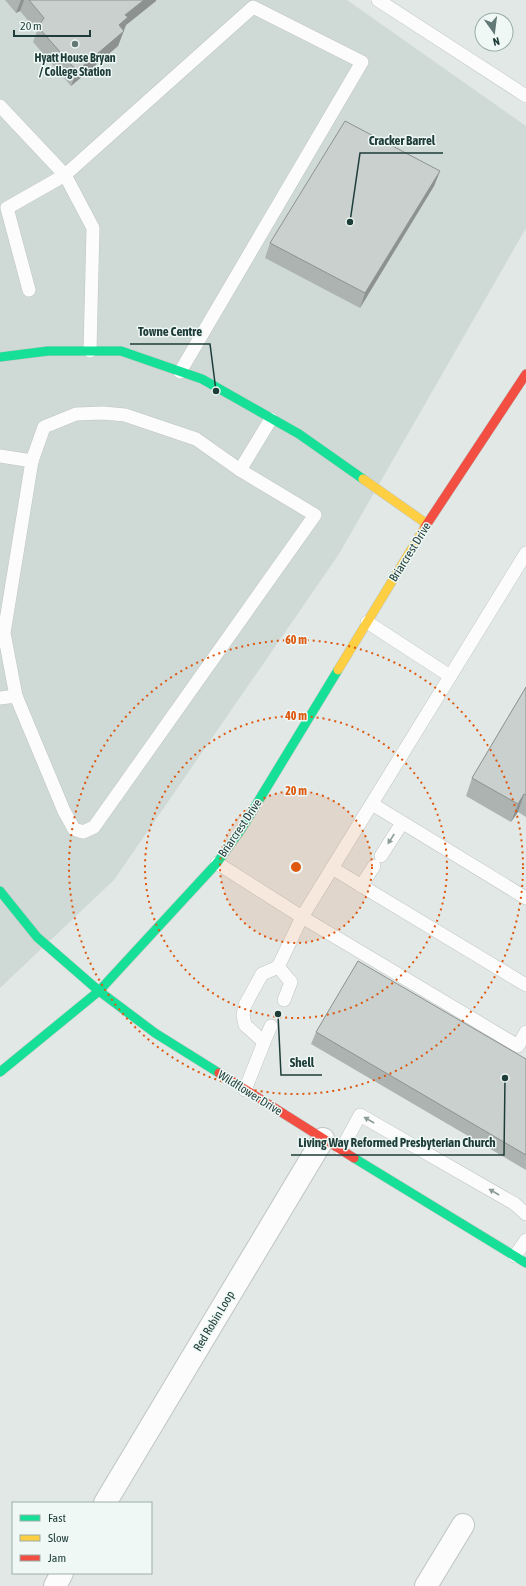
<svg xmlns="http://www.w3.org/2000/svg" width="526" height="1586" font-family="'Asap Condensed',sans-serif">
	<rect width="100%" height="100%" fill="#e2e8e6"/>
	<polygon fill="#cfdad7" points="0,0 347,0 526,126 526,228 339,554 114,880 0,988"/>
	<g fill="none" stroke-linecap="round" stroke-linejoin="round">
		<defs>
			<g id="lane">
				<polyline points="378,0 526,96"/>
				<polyline points="0,106 65,175 7,208 29,290"/>
				<polyline points="90,351 93,228 65,175 253,7 362,62 180,372"/>
				<polyline points="0,456 32,461 44,427 76,414 103,413 125,415 196,439 240,470"/>
				<polyline points="367,622 450,676"/>
				<polyline points="16,696 4,633 32,461"/>
				<polyline points="0,698 16,696 64,811 74,829 83,832 94,827 315,515 240,470 271,419"/>
				<polyline points="372,804 526,898"/>
				<polyline points="381,856 402,823"/>
				<polyline points="217,863 302,917 518,1046 526,1032"/>
				<polyline points="332,868 526,985"/>
				<polyline points="361,886 374,866"/>
				<polyline points="278,967 291,982 284,1000"/>
				<polyline points="264,1042 271,1026"/>
				<polyline points="245,1090 264,1042 245,1025 243,1015 245,1005 262,974 278,967 302,917 526,553"/>
				<polyline points="341,1150 360,1115 515,1204 526,1214"/>
				<polyline points="515,1256 526,1240"/>
			</g>
			<g id="street">
				<polyline points="105,1503 323,1139"/>
				<polyline points="55,1586 62,1573"/>
				<polyline points="426,1586 463,1525"/>
			</g>
			<g id="fast">
				<polyline points="0,357 48,351 121,351 202,379 299,434 363,479"/>
				<polyline points="0,891 37,937 99,991 155,1033 219,1073"/>
				<polyline points="0,1072 99,991 217,863 242,828 338,670"/>
				<polyline points="354,1158 526,1263"/>
			</g>
			<g id="slow">
				<polyline points="363,479 427,524"/>
				<polyline points="338,670 425,527"/>
			</g>
			<g id="jam">
				<polyline points="425,527 526,374"/>
				<polyline points="219,1073 354,1158"/>
			</g>
		</defs>
		<use href="#lane" stroke="#bfc5c3" stroke-width="14"/>
		<use href="#street" stroke="#bfc5c3" stroke-width="24"/>
		<use href="#fast" stroke="#bdc6c4" stroke-width="10"/>
		<use href="#slow" stroke="#bdc6c4" stroke-width="10"/>
		<use href="#jam" stroke="#bdc6c4" stroke-width="10"/>
		<use href="#lane" stroke="#fbfcfb" stroke-width="13"/>
		<use href="#street" stroke="#fbfcfb" stroke-width="22"/>
		<use href="#fast" stroke="#16e098" stroke-width="9"/>
		<use href="#slow" stroke="#ffcf43" stroke-width="9"/>
		<use href="#jam" stroke="#f24e42" stroke-width="9"/>
	</g>
	<g fill="#adb3b1">
		<polygon points="5,0 156,0 156,1 126,25 118,46 71,86 33,42 37,31 20,11 16,13"/>
		<polygon points="440,171 434,186 360,308 265,258 270,243"/>
		<polygon points="526,687 526,817 518,812 511,822 466,796 472,778"/>
		<polygon points="316,1032 526,1059 526,1170 311,1044"/>
	</g>
	<g fill="#8d9290">
		<polygon points="21,0 24,0 20,11 16,13"/>
		<polygon points="144,0 156,0 156,1 126,25 118,46 71,86 77,71 119,25 125,15"/>
		<polygon points="440,171 434,186 360,308 365,293"/>
		<polygon points="524,794 518,812 511,822 518,804"/>
	</g>
	<g fill="#c9d0ce" stroke="#8d9290">
		<polygon points="29,0 144,0 125,15 128,17 119,25 124,31 77,71 38,27 44,18"/>
		<polygon points="345,121 440,171 365,293 270,243"/>
		<polygon points="526,687 526,795 524,794 518,804 472,778"/>
		<polygon points="358,961 526,1059 526,1155 316,1032"/>
	</g>
	<defs><path id="oneway-solid" d="M-6-.8H1V-3.2L6.5 0L1 3.2V.8H-6Z"/></defs>
	<g fill="#8c9c9a">
		<use href="#oneway-solid" transform="translate(391 839) rotate(123)"/>
		<use href="#oneway-solid" transform="translate(369 1120) rotate(-150)"/>
		<use href="#oneway-solid" transform="translate(494 1192) rotate(-150)"/>
	</g>
	<circle cx="296" cy="867" r="76" fill="#de580e" fill-opacity=".12"/>
	<g fill="none" stroke="#de580e" stroke-width="2" stroke-dasharray="2 4">
		<circle cx="296" cy="867" r="76"/>
		<circle cx="296" cy="867" r="151"/>
		<circle cx="296" cy="867" r="227"/>
	</g>
	<circle fill="#637976" stroke="#eff8f5" stroke-width="1.5" cx="75" cy="44" r="4"/>
	<g text-anchor="middle" stroke-width="3" stroke-linejoin="round" paint-order="stroke">
		<g font-size="12" font-weight="bold" fill="#1e3d39" stroke="#eff8f5">
			<text x="75" y="62">Hyatt House Bryan<tspan x="75" dy="14">/ College Station</tspan></text>
		</g>
		<g font-size="12" fill="#1e3d39" stroke="#eff8f5">
			<text transform="translate(410 552) rotate(-58)" y="4">Briarcrest Drive</text>
			<text transform="translate(240 828) rotate(-56)" y="4">Briarcrest Drive</text>
			<text transform="translate(250 1093) rotate(32)" y="4">Wildflower Drive</text>
			<text transform="translate(214 1321) rotate(-59)" y="4">Red Robin Loop</text>
		</g>
	</g>
	<circle cx="296" cy="867" r="6" fill="#de580e" stroke="#eff8f5" stroke-width="2"/>
	<g font-size="12" text-anchor="middle" font-weight="bold" fill="#de580e" stroke="#eff8f5" stroke-width="3" stroke-linejoin="round" paint-order="stroke">
		<text x="296" y="644">60 m</text>
		<text x="296" y="720">40 m</text>
		<text x="296" y="795">20 m</text>
	</g>
	<path fill="none" stroke="#1e3d39" stroke-width="1.5" d="M350 222L360 153H443M216 391L210 344H130M278 1014L281 1075H322M505 1078L504 1155H291"/>
	<g fill="#1e3d39" stroke="#eff8f5" stroke-width="1.5">
		<circle cx="350" cy="222" r="4"/>
		<circle cx="216" cy="391" r="4"/>
		<circle cx="278" cy="1014" r="4"/>
		<circle cx="505" cy="1078" r="4"/>
	</g>
	<g font-size="13" text-anchor="middle" font-weight="bold" fill="#1e3d39" stroke="#eff8f5" stroke-width="3" stroke-linejoin="round" paint-order="stroke">
		<text x="402" y="145">Cracker Barrel</text>
		<text x="170" y="336">Towne Centre</text>
		<text x="302" y="1067">Shell</text>
		<text x="397" y="1147">Living Way Reformed Presbyterian Church</text>
	</g>
	<rect x="12" y="1502" width="140" height="72" fill="#eff8f5" stroke="#9badaa"/>
	<rect x="20" y="1515" width="20" height="6" fill="#16e098" stroke="#9badaa"/>
	<text x="48" y="1522" font-size="12" fill="#1e3d39">Fast</text>
	<rect x="20" y="1535" width="20" height="6" fill="#ffcf43" stroke="#9badaa"/>
	<text x="48" y="1542" font-size="12" fill="#1e3d39">Slow</text>
	<rect x="20" y="1555" width="20" height="6" fill="#f24e42" stroke="#9badaa"/>
	<text x="48" y="1562" font-size="12" fill="#1e3d39">Jam</text>
	<g transform="translate(494 32) rotate(166)"><circle r="19" fill="#eff8f5" stroke="#9badaa"/>
	<path d="M0-3L7 15L0 10L-7 15Z" fill="#637976"/>
	<text y="-6" font-size="11" font-weight="bold" text-anchor="middle" fill="#1e3d39">N</text>
	</g>
	<path d="M14 30v6h76v-6" fill="none" stroke="#1e3d39" stroke-width="2"/>
	<text x="20" y="30" font-size="12" fill="#1e3d39" stroke="#eff8f5" stroke-width="3" paint-order="stroke">20 m</text>
</svg>
